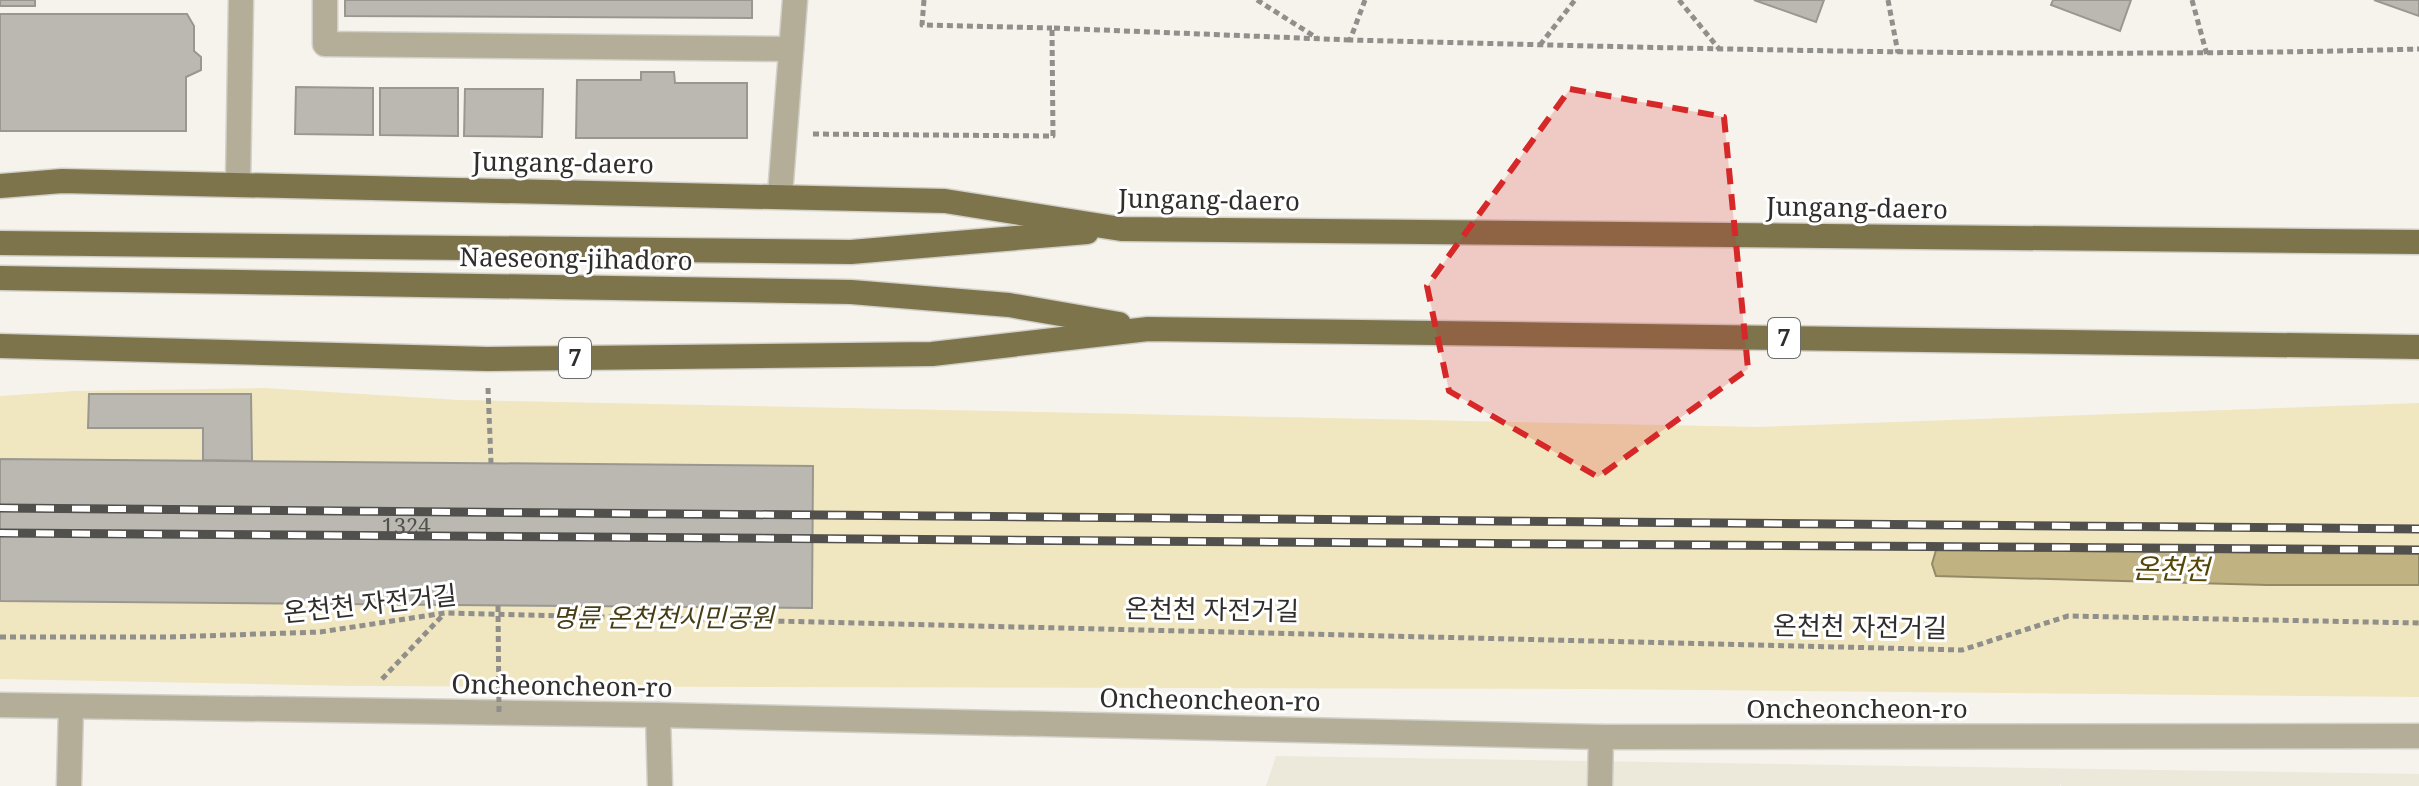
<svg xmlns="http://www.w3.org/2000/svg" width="2419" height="786" font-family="'Noto Serif','Noto Sans KR',serif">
	<rect width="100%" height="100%" fill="#f5f3ec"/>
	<polygon fill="#ece8da" points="1276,756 2419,774 2419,786 2061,786 2061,783 2060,786 1266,786"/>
	<polygon fill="#f0e6bf" points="264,388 459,400 1758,427 2419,403 2419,697 1593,689 355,686 0,679 0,396 75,391"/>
	<polygon fill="#c0b281" stroke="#948a68" stroke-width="2" points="1936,550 2419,554 2419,585 2267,585 1936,576 1932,564"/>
	<g fill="#bab8b1" stroke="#999790" stroke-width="2">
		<rect x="0" y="0" width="35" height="6"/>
		<polygon points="345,0 752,0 752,18 345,16"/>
		<polygon points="1754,0 1824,0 1816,22"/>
		<polygon points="2053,0 2131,0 2120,31 2051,5"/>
		<polygon points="2374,0 2419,0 2419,16"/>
		<polygon points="0,14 187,14 194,26 194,51 201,57 201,70 186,77 186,131 0,131"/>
		<polygon points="641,72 674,72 675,83 747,83 747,138 576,138 577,80 641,80"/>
		<polygon points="296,87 373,88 373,135 295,134"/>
		<polygon points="380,88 458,88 458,136 380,135"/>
		<polygon points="465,89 543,89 542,137 464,136"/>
		<polygon points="89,394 251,394 252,461 203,460 203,428 88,428"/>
		<polygon points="0,459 813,466 812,608 0,601"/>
	</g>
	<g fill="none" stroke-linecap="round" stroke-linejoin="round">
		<defs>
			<g id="minor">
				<polyline points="325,0 325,44 791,49"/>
				<polyline points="238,185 241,0"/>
				<polyline points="780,195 795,0"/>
				<polyline points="0,705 658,715 1601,737 2419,736"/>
				<polyline points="658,715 660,786"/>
				<polyline points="69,786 71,708"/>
				<polyline points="1600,786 1601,737"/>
			</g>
			<g id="major">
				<polyline points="0,186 62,181 945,201 1121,229 2419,242"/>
				<polyline points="0,243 851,252 1087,232"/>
				<polyline points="0,278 851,292 1009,305 1119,324"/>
				<polyline points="0,346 487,359 932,354 1148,329 2419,347"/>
			</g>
		</defs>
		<use href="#minor" stroke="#d1d0c9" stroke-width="27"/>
		<use href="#major" stroke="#d1d0c9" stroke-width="27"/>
		<g stroke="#918f8b" stroke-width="5" stroke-dasharray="6 4" stroke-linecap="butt">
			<polyline points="924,0 922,25 1052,28"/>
			<polyline points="1257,0 1317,38"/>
			<path d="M1365,0L1350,40C1707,49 2062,59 2419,49"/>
			<polyline points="1679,0 1720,50"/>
			<polyline points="1888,0 1898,53"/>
			<polyline points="2192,0 2207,55"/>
			<polyline points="1540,45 1575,0"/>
			<polyline points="813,134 1053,136 1052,28 1350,40"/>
			<polyline points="488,388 491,463"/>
			<polyline points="0,637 169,637 320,632 445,613 1962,650 2068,616 2419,623"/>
			<polyline points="382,679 444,614"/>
		</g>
		<use href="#minor" stroke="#b4ae98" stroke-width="24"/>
		<use href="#major" stroke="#7e744c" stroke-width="24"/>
		<defs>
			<g id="rail">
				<polyline points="0,508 2419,529"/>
				<polyline points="0,533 2419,550"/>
			</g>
		</defs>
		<use href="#rail" stroke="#52504d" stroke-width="9"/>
		<use href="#rail" stroke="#fff" stroke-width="6" stroke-dasharray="18" stroke-linecap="butt"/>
		<polyline stroke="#918f8b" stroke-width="5" stroke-dasharray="6 4" stroke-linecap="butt" points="498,606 499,713"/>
	</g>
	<path fill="#d62828" fill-opacity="0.2" stroke="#d62828" stroke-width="6" stroke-dasharray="16 10" stroke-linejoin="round" d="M1570,89L1724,117L1748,369L1598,477L1449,391L1427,286Z"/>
	<g text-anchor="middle" stroke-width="6" stroke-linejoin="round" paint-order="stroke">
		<g font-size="22" fill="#52504d">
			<text x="406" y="534">1324</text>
		</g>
		<g fill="#fff" stroke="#6d6d6b" stroke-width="2">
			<rect x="1768" y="318" width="32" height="40" rx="6"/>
			<rect x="559" y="338" width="32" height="40" rx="6"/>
		</g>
		<g font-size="24" font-weight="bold" fill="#2f2e2c">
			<text x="1784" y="346">7</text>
			<text x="575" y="366">7</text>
		</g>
		<g font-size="26" fill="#2f2e2c" stroke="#fff">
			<text transform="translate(563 163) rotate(1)" y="9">Jungang-daero</text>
			<text transform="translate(1209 200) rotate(1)" y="9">Jungang-daero</text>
			<text transform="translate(1857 208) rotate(1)" y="9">Jungang-daero</text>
			<text transform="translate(576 259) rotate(1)" y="9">Naeseong-jihadoro</text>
			<text transform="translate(370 604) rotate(-6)" y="9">온천천 자전거길</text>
			<text transform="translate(1212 610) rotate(1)" y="9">온천천 자전거길</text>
			<text transform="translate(1860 627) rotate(1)" y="9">온천천 자전거길</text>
			<text transform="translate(562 686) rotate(1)" y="9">Oncheoncheon-ro</text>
			<text transform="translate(1210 700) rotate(1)" y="9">Oncheoncheon-ro</text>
			<text x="1857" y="718">Oncheoncheon-ro</text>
		</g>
		<g font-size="26" font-style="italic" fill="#483e16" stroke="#fff">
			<text x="663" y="627">명륜 온천천시민공원</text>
		</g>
		<g font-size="28" font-style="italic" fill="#554606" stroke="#fff">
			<text transform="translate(2171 569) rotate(1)" y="10">온천천</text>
		</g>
	</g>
</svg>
